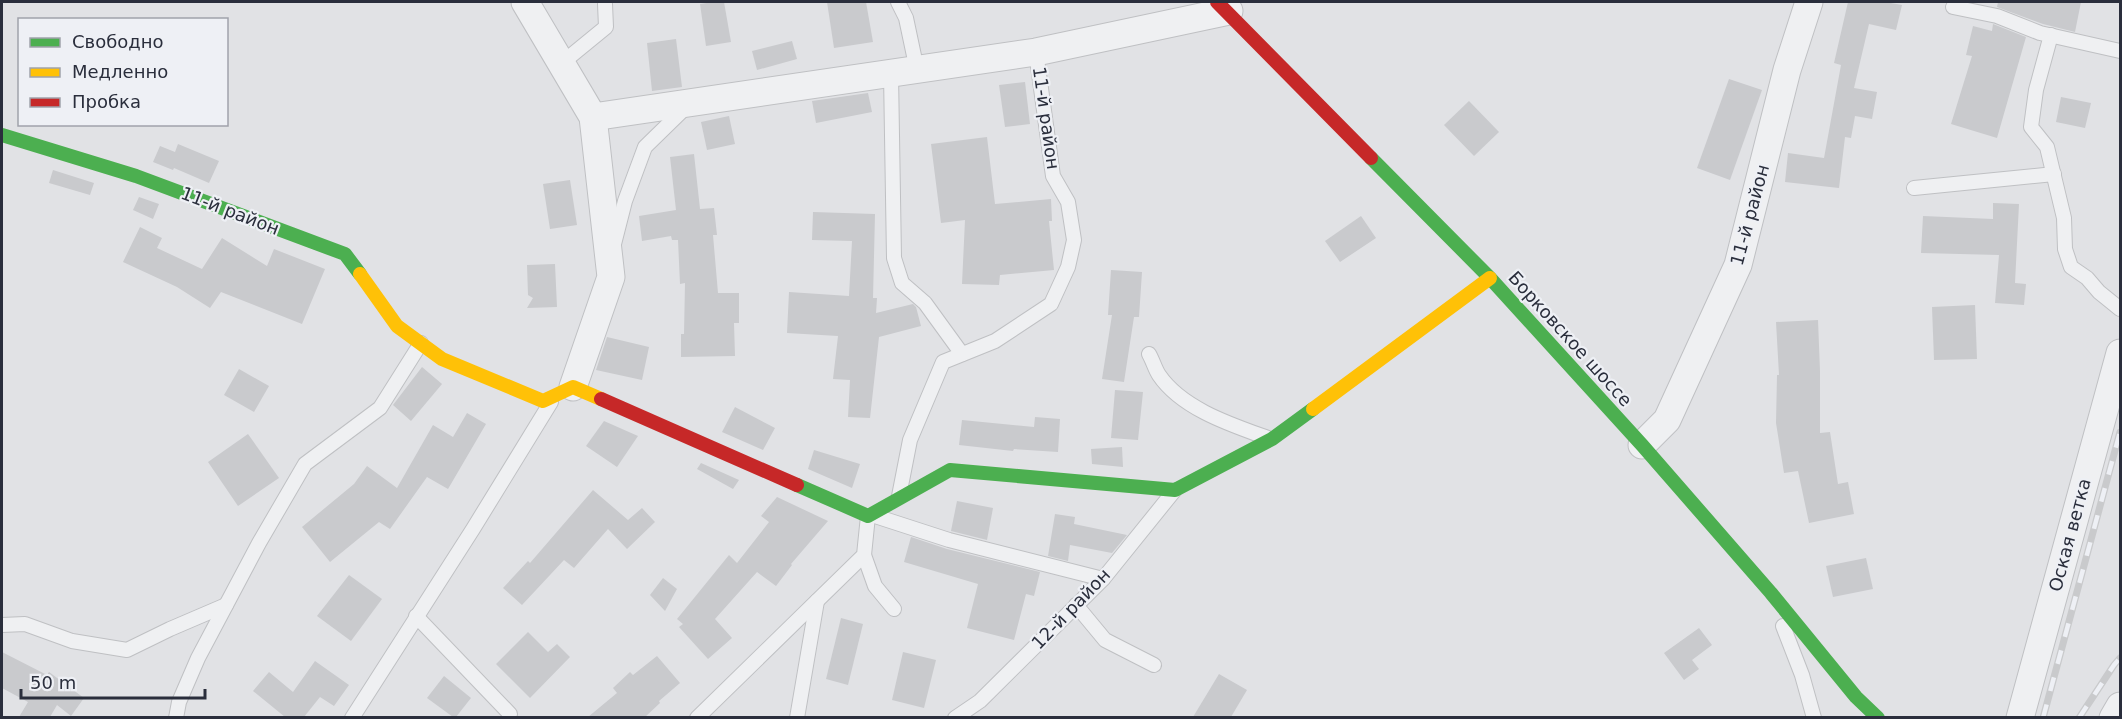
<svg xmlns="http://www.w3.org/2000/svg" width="2122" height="719" font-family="'DejaVu Sans',sans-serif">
	<rect width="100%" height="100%" fill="#e1e2e5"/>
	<g fill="#c9cacd">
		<polygon points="713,2 724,2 731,42 706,46 700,4"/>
		<polygon points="827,2 866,2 873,42 834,48"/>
		<polygon points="1848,2 1885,2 1902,5 1896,30 1869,24 1854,88 1877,92 1872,119 1855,116 1851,138 1845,137 1839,188 1785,182 1788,153 1824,158 1841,65 1834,63"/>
		<polygon points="1998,2 2081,2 2075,32 2043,24 1997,7"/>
		<polygon points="1993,24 2026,37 1997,138 1951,124 1972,56 1966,55 1973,26 1992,31"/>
		<polygon points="676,39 682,87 652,91 647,43"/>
		<polygon points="792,41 797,59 757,70 752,51"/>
		<polygon points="1729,79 1762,90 1730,180 1697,168"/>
		<polygon points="1025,82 1030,124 1005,127 999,85"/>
		<polygon points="868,93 872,112 816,123 812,101"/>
		<polygon points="2061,97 2091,103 2085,128 2056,122"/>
		<polygon points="1469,101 1499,132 1474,156 1444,125"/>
		<polygon points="729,116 735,144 707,150 701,122"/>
		<polygon points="987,137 995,204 1051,199 1052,221 1049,221 1054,270 1000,275 999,285 962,284 965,220 941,223 931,144"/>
		<polygon points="178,144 219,161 209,183 174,168 173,170 153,162 160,146 175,152"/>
		<polygon points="694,154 700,209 714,208 717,235 713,235 718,293 739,293 739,323 734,323 735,356 681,357 681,334 684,334 685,283 680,284 678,240 672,240 671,236 642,241 639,216 676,210 670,157"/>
		<polygon points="53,170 94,183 90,195 49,183"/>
		<polygon points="570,180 577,225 550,229 543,184"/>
		<polygon points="139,197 159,204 153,219 133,210"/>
		<polygon points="1993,203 2019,204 2015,283 2026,284 2024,305 1995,303 1999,255 1921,253 1923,216 1993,219"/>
		<polygon points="813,212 875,214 873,298 877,298 876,313 913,304 916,307 921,326 879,337 870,418 848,417 850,380 833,379 838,336 787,333 789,292 849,296 852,241 812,240"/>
		<polygon points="1361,216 1376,238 1340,262 1325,241"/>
		<polygon points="140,227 162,238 157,248 202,269 222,238 267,266 274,249 325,269 302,324 221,292 210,308 177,287 123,262"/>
		<polygon points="555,264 557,307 527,308 533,298 528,295 527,265"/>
		<polygon points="1111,270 1142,272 1139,317 1134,317 1124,382 1102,379 1112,315 1108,315"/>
		<polygon points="1975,305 1977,359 1934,360 1932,307"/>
		<polygon points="1818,320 1820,371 1820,433 1830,432 1838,484 1848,482 1854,514 1809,523 1798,471 1784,473 1776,423 1777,375 1779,375 1776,322"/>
		<polygon points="607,337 649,347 642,380 596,370"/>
		<polygon points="422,367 442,384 411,421 393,405"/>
		<polygon points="239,369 269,386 254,412 224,395"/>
		<polygon points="1115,390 1143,392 1138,440 1111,438"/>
		<polygon points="735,407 775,428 763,450 722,432"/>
		<polygon points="467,413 486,424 448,489 427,477 390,529 379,522 330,562 302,527 354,484 367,466 397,488 433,425 453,437"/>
		<polygon points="1035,417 1060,419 1058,452 1014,449 1013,451 959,445 962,420 1034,427"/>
		<polygon points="604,421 638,436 617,467 586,446"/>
		<polygon points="248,434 279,478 238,506 208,462"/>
		<polygon points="1122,447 1123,467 1092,464 1091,449"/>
		<polygon points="814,450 860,464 852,488 808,469"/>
		<polygon points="701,463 739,480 733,489 697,469"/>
		<polygon points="593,490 628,520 642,508 655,522 627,549 608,529 574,568 564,560 522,605 503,588 528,561 530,563"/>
		<polygon points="777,497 828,521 791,564 792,565 776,586 757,572 715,619 732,638 708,659 679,627 683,624 677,619 729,555 737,563 769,522 761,516"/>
		<polygon points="957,501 993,508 987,540 951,531"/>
		<polygon points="1055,514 1075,517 1074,524 1127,535 1112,553 1070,545 1068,561 1048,556"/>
		<polygon points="911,537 947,549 1040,572 1034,596 1026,594 1014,640 967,628 978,584 904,562"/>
		<polygon points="1866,558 1873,589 1833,597 1826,566"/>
		<polygon points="349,575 382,599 351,641 317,616"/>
		<polygon points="663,578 677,589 665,611 650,595"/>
		<polygon points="841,618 863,624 848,685 826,679"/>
		<polygon points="1699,628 1712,645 1692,660 1699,669 1684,680 1664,653"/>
		<polygon points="528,632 548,652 557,644 570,657 530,698 496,664"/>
		<polygon points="2,652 47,675 49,672 84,698 71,716 57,705 50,717 19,717 28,702 2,688"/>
		<polygon points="903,652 936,660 924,708 892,700"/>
		<polygon points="657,656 680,683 659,701 660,703 645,717 588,717 617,693 613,688 630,672 633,675"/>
		<polygon points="315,661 349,685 334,706 320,697 304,717 285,717 253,691 269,672 293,692"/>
		<polygon points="1219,674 1247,690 1231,717 1193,717"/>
		<polygon points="444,676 471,698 456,717 453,717 427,698"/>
	</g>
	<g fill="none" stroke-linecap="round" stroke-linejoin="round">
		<defs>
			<g id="lane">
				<polyline points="898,2 906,18 917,70"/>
				<polyline points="1953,7 1997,16 2040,33 2120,51"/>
				<polyline points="2051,35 2036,90 2031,127 2047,147 2064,218 2065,249 2071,267 2087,278 2099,292 2120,309"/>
				<polyline points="562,63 606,27 605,4"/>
				<polyline points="891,74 894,258 902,283 925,303 962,354"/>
				<polyline points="1914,188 2054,174"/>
				<polyline points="614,244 625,201 645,147 685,108"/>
				<path d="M1149,354C1153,361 1155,369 1159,375C1182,409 1232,425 1268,438"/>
				<polyline points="899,496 910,440 943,362 995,341 1051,304 1068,267 1074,240 1068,202 1053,176 1036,52"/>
				<polyline points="875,516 949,540 1103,579"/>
				<polyline points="864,555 875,586 894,609"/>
				<polyline points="1076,605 1105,640 1154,665"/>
				<polyline points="416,616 510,714"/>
				<polyline points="2,625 25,624 72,641 127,650 170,629 226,605"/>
				<polyline points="1783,626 1802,675 1814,718"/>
				<polyline points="176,718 179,702 198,658 259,543 305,464 380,408 421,343"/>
				<polyline points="352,718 473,529 551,402"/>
				<polyline points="697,718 864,555 868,516"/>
				<polyline points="797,718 817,601"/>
				<polyline points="955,718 980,701 1103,579 1174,491"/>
			</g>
			<g id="street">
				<polyline points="525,2 593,117 611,277 573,387"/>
				<polyline points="593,117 1036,52 1229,11"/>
				<polyline points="1642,445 1667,420 1738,265 1787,70 1809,2"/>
				<polyline points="2020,718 2120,353"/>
				<polyline points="2113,718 2120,706"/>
			</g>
		</defs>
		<use href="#lane" stroke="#bfc0c3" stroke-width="16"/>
		<use href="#street" stroke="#bfc0c3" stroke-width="29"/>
		<use href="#lane" stroke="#eff0f2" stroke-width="14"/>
		<use href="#street" stroke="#eff0f2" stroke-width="27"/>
		<g stroke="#4caf50" stroke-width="14">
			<polyline points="2,135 136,176 345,254 360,274"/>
			<polyline points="1371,158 1490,278 1642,445 1771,593 1856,697 1878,718"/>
			<polyline points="797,485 868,516 950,470 1175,490 1272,439 1313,409"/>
		</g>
		<g stroke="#ffc107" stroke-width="14">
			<polyline points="360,274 397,326 442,359 543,401 573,387 601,399"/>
			<polyline points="1313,409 1490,278"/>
		</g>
		<g stroke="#c62828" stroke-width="14">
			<polyline points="1217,2 1371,158"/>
			<polyline points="601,399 797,485"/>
		</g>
		<defs>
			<g id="rail">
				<polyline points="2043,718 2120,432"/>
				<polyline points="2079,718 2114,665 2120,658"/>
			</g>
		</defs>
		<use href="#rail" stroke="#c9cacc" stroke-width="7"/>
		<use href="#rail" stroke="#eef0f5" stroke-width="4.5" stroke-dasharray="14" stroke-linecap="butt"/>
	</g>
	<g text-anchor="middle" stroke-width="4.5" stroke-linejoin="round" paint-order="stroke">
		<g font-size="18" fill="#2a2e3c" stroke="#eef0f5">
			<text transform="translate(1046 118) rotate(82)" y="6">11-й район</text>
			<text transform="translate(230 211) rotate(21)" y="6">11-й район</text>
			<text transform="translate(1750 215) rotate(-75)" y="6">11-й район</text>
			<text transform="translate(1570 339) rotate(48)" y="6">Борковское шоссе</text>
			<text transform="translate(2070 535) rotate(-75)" y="6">Оская ветка</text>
			<text transform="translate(1071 609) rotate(-46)" y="6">12-й район</text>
		</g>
	</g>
	<rect width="2122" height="719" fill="none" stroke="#2a2e3c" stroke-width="6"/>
	<rect x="18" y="18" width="210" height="108" fill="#eef0f5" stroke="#a0a2ab" stroke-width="1.5"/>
	<rect x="30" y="38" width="30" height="9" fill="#4caf50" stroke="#a0a2ab" stroke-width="1.5"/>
	<text x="72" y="48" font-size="18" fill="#2a2e3c">Свободно</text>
	<rect x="30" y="68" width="30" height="9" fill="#ffc107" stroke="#a0a2ab" stroke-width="1.5"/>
	<text x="72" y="78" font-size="18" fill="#2a2e3c">Медленно</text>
	<rect x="30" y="98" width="30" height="9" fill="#c62828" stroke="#a0a2ab" stroke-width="1.5"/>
	<text x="72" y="108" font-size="18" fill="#2a2e3c">Пробка</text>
	<path d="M21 689v9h184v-9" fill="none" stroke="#2a2e3c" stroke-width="3"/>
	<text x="30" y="689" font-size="18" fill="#2a2e3c" stroke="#eef0f5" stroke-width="4.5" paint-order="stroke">50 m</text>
</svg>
